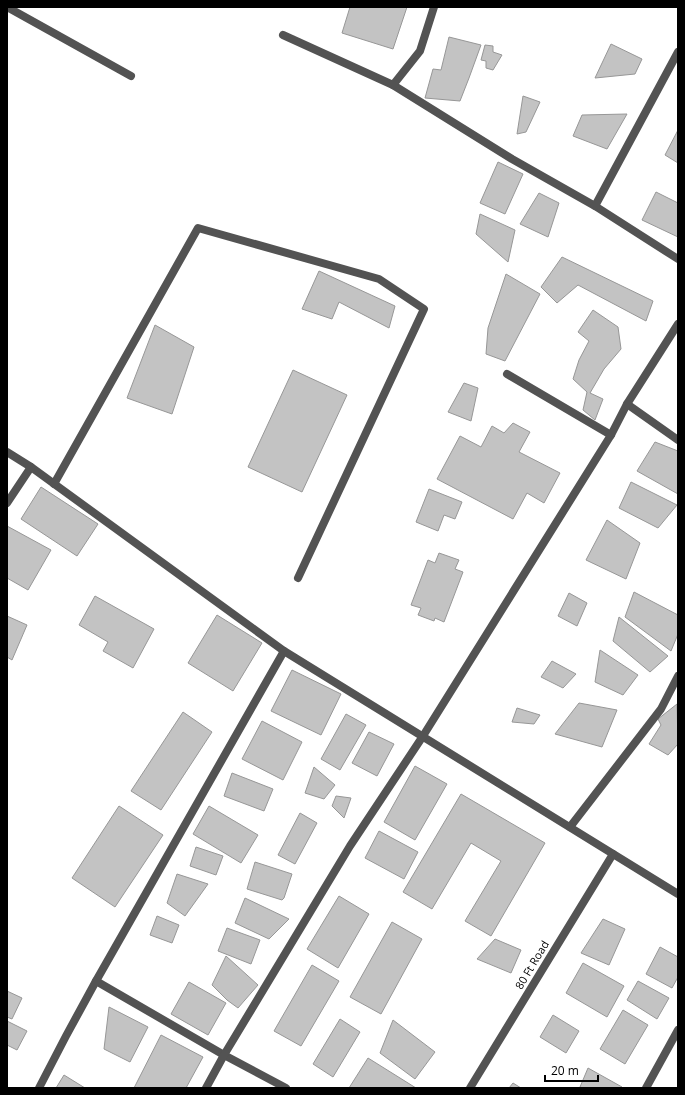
<svg xmlns="http://www.w3.org/2000/svg" width="685" height="1095" font-family="'Open Sans',sans-serif">
	<rect width="100%" height="100%" fill="#fff"/>
	<g fill="#c3c3c3" stroke="#979797">
		<polygon points="350,7 407,7 393,49 342,33"/>
		<polygon points="449,37 481,45 469,78 460,101 425,98 433,69 441,70"/>
		<polygon points="611,44 642,59 635,74 595,78"/>
		<polygon points="485,45 493,46 493,52 502,55 493,70 486,68 486,61 481,60"/>
		<polygon points="523,96 540,102 526,132 517,134"/>
		<polygon points="627,114 607,149 573,136 582,115"/>
		<polygon points="678,130 678,163 665,155"/>
		<polygon points="498,162 523,174 505,214 480,203"/>
		<polygon points="656,192 678,203 678,237 642,220"/>
		<polygon points="539,193 559,203 548,237 520,224"/>
		<polygon points="480,214 515,230 508,262 476,234"/>
		<polygon points="562,257 653,301 646,321 578,285 557,303 541,287"/>
		<polygon points="319,271 395,306 389,328 339,302 332,319 302,309"/>
		<polygon points="506,274 540,294 505,361 486,354 488,328"/>
		<polygon points="593,310 618,327 621,349 604,369 590,393 603,399 595,420 583,410 587,392 573,379 579,360 589,341 578,332"/>
		<polygon points="155,325 194,347 172,414 127,398"/>
		<polygon points="293,370 347,395 302,492 248,467"/>
		<polygon points="464,383 478,388 471,421 448,412"/>
		<polygon points="513,423 530,432 519,452 560,473 544,503 527,493 513,519 437,479 460,436 481,447 492,426 504,433"/>
		<polygon points="655,442 678,451 678,494 637,471"/>
		<polygon points="631,482 677,505 658,528 619,508"/>
		<polygon points="41,487 98,524 77,556 21,519"/>
		<polygon points="429,489 462,502 455,519 444,515 438,531 416,522"/>
		<polygon points="607,520 640,543 626,579 586,560"/>
		<polygon points="7,526 51,550 28,590 7,578"/>
		<polygon points="439,553 459,560 455,569 463,572 444,622 435,618 434,621 418,615 421,608 411,605 428,560 435,563"/>
		<polygon points="634,592 678,615 678,634 671,651 625,617"/>
		<polygon points="569,593 587,603 577,626 558,616"/>
		<polygon points="95,596 154,629 133,668 103,651 108,642 79,625"/>
		<polygon points="217,615 262,643 233,691 188,663"/>
		<polygon points="7,616 27,625 12,660 7,657"/>
		<polygon points="619,617 668,656 650,672 613,641"/>
		<polygon points="600,650 638,675 623,695 595,682"/>
		<polygon points="552,661 576,674 563,688 541,677"/>
		<polygon points="292,670 341,694 321,735 271,711"/>
		<polygon points="579,703 617,710 602,747 555,734"/>
		<polygon points="677,704 678,744 668,755 649,744 661,725 658,719"/>
		<polygon points="517,708 540,715 534,724 512,722"/>
		<polygon points="183,712 212,732 161,810 131,791"/>
		<polygon points="346,714 366,725 340,770 321,759"/>
		<polygon points="262,721 302,742 283,780 242,759"/>
		<polygon points="369,732 394,744 377,776 352,763"/>
		<polygon points="415,766 447,784 415,840 384,822"/>
		<polygon points="314,767 335,785 324,799 305,793"/>
		<polygon points="232,773 273,789 264,811 224,796"/>
		<polygon points="461,794 545,843 491,936 465,921 501,861 471,843 432,909 403,892"/>
		<polygon points="336,796 351,798 344,818 332,806"/>
		<polygon points="119,806 163,835 115,907 72,878"/>
		<polygon points="209,806 258,835 241,863 193,834"/>
		<polygon points="300,813 317,823 295,864 278,855"/>
		<polygon points="379,831 418,852 404,879 365,858"/>
		<polygon points="196,847 223,856 216,875 190,866"/>
		<polygon points="255,862 292,874 284,898 282,900 247,889"/>
		<polygon points="177,874 208,884 185,916 167,903"/>
		<polygon points="339,896 369,914 338,968 307,949"/>
		<polygon points="245,898 289,919 269,939 235,923"/>
		<polygon points="157,916 179,925 172,943 150,935"/>
		<polygon points="603,919 625,929 609,965 581,953"/>
		<polygon points="392,922 422,939 381,1014 350,997"/>
		<polygon points="227,928 260,940 251,964 218,951"/>
		<polygon points="495,939 521,950 511,973 477,959"/>
		<polygon points="660,947 678,957 678,977 672,988 646,974"/>
		<polygon points="226,956 258,985 238,1008 227,1000 212,985"/>
		<polygon points="583,963 624,986 607,1017 566,993"/>
		<polygon points="312,965 339,981 301,1046 274,1031"/>
		<polygon points="638,981 669,998 657,1019 627,1000"/>
		<polygon points="189,982 226,1003 208,1035 171,1014"/>
		<polygon points="7,991 22,998 12,1019 7,1017"/>
		<polygon points="109,1007 148,1027 130,1062 104,1049"/>
		<polygon points="623,1010 648,1025 625,1064 600,1049"/>
		<polygon points="553,1015 579,1031 566,1053 540,1037"/>
		<polygon points="340,1019 360,1032 333,1077 313,1064"/>
		<polygon points="393,1020 435,1052 415,1079 380,1053"/>
		<polygon points="7,1021 27,1031 17,1050 7,1045"/>
		<polygon points="161,1035 203,1057 186,1088 134,1088"/>
		<polygon points="368,1058 416,1088 349,1088"/>
		<polygon points="588,1068 622,1087 622,1088 583,1088 580,1087"/>
		<polygon points="64,1075 85,1088 56,1088"/>
		<polygon points="513,1083 521,1088 509,1088"/>
	</g>
	<g fill="none" stroke-linecap="round" stroke-linejoin="round">
		<g stroke="#535353" stroke-width="8">
			<polyline points="7,7 131,76"/>
			<polyline points="283,35 393,85 512,159 595,206 678,259"/>
			<polyline points="393,85 420,51 434,7"/>
			<polyline points="595,206 678,52"/>
			<polyline points="507,374 611,435"/>
			<polyline points="627,404 678,440"/>
			<polyline points="7,452 31,467 284,651"/>
			<polyline points="54,484 198,228 379,279 424,309 298,578"/>
			<polyline points="7,503 31,467"/>
			<polyline points="570,827 661,709 678,676"/>
			<polyline points="96,981 224,1055 286,1088"/>
			<polyline points="39,1088 66,1036 96,981 284,651 678,894"/>
			<polyline points="206,1088 224,1055 350,846 423,736 611,435 627,404 678,324"/>
			<polyline points="470,1088 613,854"/>
			<polyline points="646,1088 678,1030"/>
		</g>
	</g>
	<g text-anchor="middle" stroke-width="4" stroke-linejoin="round" paint-order="stroke">
		<g font-size="11" fill="#000" stroke="#fff">
			<text transform="translate(532 965) rotate(-59)" y="4">80 Ft Road</text>
		</g>
	</g>
	<rect width="685" height="1095" fill="none" stroke="#000000" stroke-width="16"/>
	<path d="M545 1075v6h53v-6" fill="none" stroke="#000000" stroke-width="2"/>
	<text x="551" y="1075" font-size="12" fill="#000000" stroke="#ffffff" stroke-width="3" paint-order="stroke">20 m</text>
</svg>
